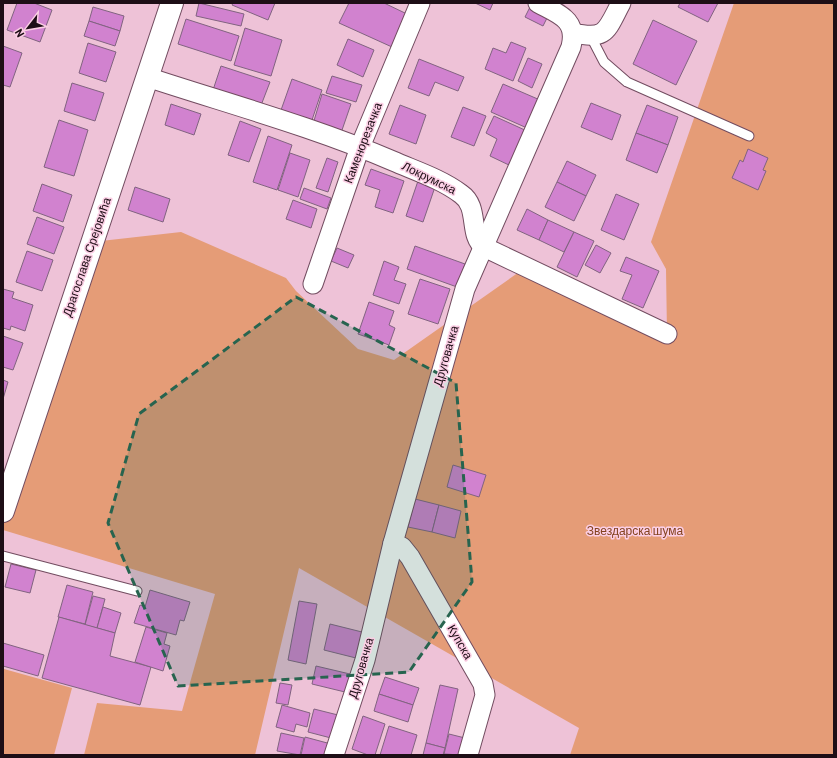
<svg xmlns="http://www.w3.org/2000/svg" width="837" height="758" font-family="Barlow,sans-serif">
	<rect width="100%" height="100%" fill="#eec2d7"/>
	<g fill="#e59c77">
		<polygon points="734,3 834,3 834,755 570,755 579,728 299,568 255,755 84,755 97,703 182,711 215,594 3,530 3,511 92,242 181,232 286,278 296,291 358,349 394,360 522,270 667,334 666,269 651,242"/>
		<polygon points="4,669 72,688 54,755 3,755"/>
	</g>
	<g fill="#d182cf" stroke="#816380">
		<polygon points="17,3 34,3 52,10 40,42 7,30"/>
		<polygon points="199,3 244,14 241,26 196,16"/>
		<polygon points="233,3 275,3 268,20 232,5"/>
		<polygon points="349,3 384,3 407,14 392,47 339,23"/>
		<polygon points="475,3 493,3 490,10"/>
		<polygon points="680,3 718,3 708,22 678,7"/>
		<polygon points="531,5 549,14 543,26 525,17"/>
		<polygon points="93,7 124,16 120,31 89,21"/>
		<polygon points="186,19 239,36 231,61 178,44"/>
		<polygon points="653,20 697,41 676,85 633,64"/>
		<polygon points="89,21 120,31 115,46 84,36"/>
		<polygon points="245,28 282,40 271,76 234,65"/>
		<polygon points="348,39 374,50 363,77 337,65"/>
		<polygon points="511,42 526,48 513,81 485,69 493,48 506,53"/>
		<polygon points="88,43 116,52 106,82 79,73"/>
		<polygon points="3,46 22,53 10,87 3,85"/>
		<polygon points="528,58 542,64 532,88 518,81"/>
		<polygon points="419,59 464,77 458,91 435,82 429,96 408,88"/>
		<polygon points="221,66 270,82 260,108 212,93"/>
		<polygon points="332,76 362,85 356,102 326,93"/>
		<polygon points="292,79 322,90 311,123 280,113"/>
		<polygon points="72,83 104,93 95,121 64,111"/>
		<polygon points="503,84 540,100 527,128 491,112"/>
		<polygon points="322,94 351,104 341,133 313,124"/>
		<polygon points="591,103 621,115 612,140 581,127"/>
		<polygon points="171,104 201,114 194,135 165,125"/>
		<polygon points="400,105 426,115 416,144 389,134"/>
		<polygon points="647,105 678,117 668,145 636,133"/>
		<polygon points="463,107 486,116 474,146 451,137"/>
		<polygon points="494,116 527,131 511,166 490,156 497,139 486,133"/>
		<polygon points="59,120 88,130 74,176 44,167"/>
		<polygon points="240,121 261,129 249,162 228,155"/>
		<polygon points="636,133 668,145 657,173 626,160"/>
		<polygon points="268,136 292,145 277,190 253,182"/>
		<polygon points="748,149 768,158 763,170 766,171 758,190 732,178 740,160 743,162"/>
		<polygon points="290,153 310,160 298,197 278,190"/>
		<polygon points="327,158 338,162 328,192 316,188"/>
		<polygon points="567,161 596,175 586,196 557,182"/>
		<polygon points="371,169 404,181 393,213 375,207 380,190 365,185"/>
		<polygon points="419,178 436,184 423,222 406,216"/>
		<polygon points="557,182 586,196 574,221 545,207"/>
		<polygon points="42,184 72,195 63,222 33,211"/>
		<polygon points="135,187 170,199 163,222 128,210"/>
		<polygon points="304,188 331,198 327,209 300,199"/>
		<polygon points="616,194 639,204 624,240 601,230"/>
		<polygon points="293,200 317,209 311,228 286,219"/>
		<polygon points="527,209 548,220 539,240 517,230"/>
		<polygon points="37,217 64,227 54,254 27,244"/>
		<polygon points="548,220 574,232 564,252 539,240"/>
		<polygon points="574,232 594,241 577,277 557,267"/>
		<polygon points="596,245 611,253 600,273 585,265"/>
		<polygon points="415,246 465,264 457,287 407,269"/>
		<polygon points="337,248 354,255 348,268 331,261"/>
		<polygon points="27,251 53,260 42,291 16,282"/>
		<polygon points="626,257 659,271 643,308 622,299 632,275 620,271"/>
		<polygon points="384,261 399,267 394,280 406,284 399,304 373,295"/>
		<polygon points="420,279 450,289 438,324 408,314"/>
		<polygon points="3,289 14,292 12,298 33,305 25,331 11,326 10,330 3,328"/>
		<polygon points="369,302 394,311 389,325 395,328 389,345 358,334"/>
		<polygon points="3,336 23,343 13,370 3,367"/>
		<polygon points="3,380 8,382 3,399"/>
		<polygon points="453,465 486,475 479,497 447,487"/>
		<polygon points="415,499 439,505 432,532 408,527"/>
		<polygon points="439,505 461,511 455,538 432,532"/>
		<polygon points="11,564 36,570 30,593 5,587"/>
		<polygon points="67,585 93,592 85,624 58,617"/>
		<polygon points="150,590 190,602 184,621 180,620 176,635 134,623 140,605 145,607"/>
		<polygon points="93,596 105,599 97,628 85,625"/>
		<polygon points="299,601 317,604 306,664 288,660"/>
		<polygon points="103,607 121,613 115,633 97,628"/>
		<polygon points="59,617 115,633 110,656 151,667 140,705 42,678"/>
		<polygon points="330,624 362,632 356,658 324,650"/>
		<polygon points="146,627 167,633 164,644 170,646 163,671 135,662"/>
		<polygon points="3,643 44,655 38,676 3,666"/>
		<polygon points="316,666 350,674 345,692 312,684"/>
		<polygon points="385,677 419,688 413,705 379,694"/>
		<polygon points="280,683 292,685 288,705 276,703"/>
		<polygon points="440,685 458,689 445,748 426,743"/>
		<polygon points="379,694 413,705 408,722 374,711"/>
		<polygon points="282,705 310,713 307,727 296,724 294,732 276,727"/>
		<polygon points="314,709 338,715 331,738 308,732"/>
		<polygon points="363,716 385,724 375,755 368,755 352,749"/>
		<polygon points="389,726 417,735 411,755 380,755"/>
		<polygon points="281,733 304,738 300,755 277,751"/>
		<polygon points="449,734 465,738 461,755 444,754"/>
		<polygon points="305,737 331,744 328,755 301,755"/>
		<polygon points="426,743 445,748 443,755 423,755"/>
	</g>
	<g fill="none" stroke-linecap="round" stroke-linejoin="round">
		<defs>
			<g id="lane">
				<polyline points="591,37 604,62 627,82 749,136"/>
				<polyline points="3,556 137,591"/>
			</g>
			<g id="street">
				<path d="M573,33C607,40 606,31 621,3"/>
				<path d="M147,77C229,104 314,127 393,161C416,171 441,179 461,194C480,207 468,235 484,247L667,334"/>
				<polyline points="313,284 360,147 420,3"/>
				<polyline points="393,543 402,547 410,557 483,684 485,695 468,755"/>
				<path d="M334,755L365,660L393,543L465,289L571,47C578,19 558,14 538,3"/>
			</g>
			<polyline id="secondary" points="3,511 172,3"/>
		</defs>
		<use href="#lane" stroke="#724c60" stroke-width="11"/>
		<use href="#street" stroke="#724c60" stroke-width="21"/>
		<use href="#secondary" stroke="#724c60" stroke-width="24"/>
		<use href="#lane" stroke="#fff" stroke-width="9"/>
		<use href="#street" stroke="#fff" stroke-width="19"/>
		<use href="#secondary" stroke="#fff" stroke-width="22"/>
	</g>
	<path fill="#27644f" fill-opacity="0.2" stroke="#27644f" stroke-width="3" stroke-dasharray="8 5" stroke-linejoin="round" d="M296,297L456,383L472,582L409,672L178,686L108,523L139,414Z"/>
	<g text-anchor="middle" stroke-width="3" stroke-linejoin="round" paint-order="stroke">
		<g font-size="12" fill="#1d0e16" stroke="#fbcee4">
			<text transform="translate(363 143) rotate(-69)" y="4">Каменорезачка</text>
			<text transform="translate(429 178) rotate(26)" y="4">Локрумска</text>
			<text transform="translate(87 257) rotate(-71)" y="4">Драгослава Срејовића</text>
			<text transform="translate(446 356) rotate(-74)" y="4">Друговачка</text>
			<text transform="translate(460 642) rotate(60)" y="4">Купска</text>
			<text transform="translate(361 668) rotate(-74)" y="4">Друговачка</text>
		</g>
		<g font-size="12" fill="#83421e" stroke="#fbcee4">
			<text x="635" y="535">Звездарска шума</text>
		</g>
	</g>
	<rect width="837" height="758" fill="none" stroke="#1d0e16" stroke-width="8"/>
	<g transform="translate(28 28) rotate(239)" stroke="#fbcee4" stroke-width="3" paint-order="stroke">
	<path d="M0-3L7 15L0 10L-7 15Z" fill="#1d0e16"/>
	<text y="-6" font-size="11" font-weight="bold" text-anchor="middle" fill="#1d0e16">N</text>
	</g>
</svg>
